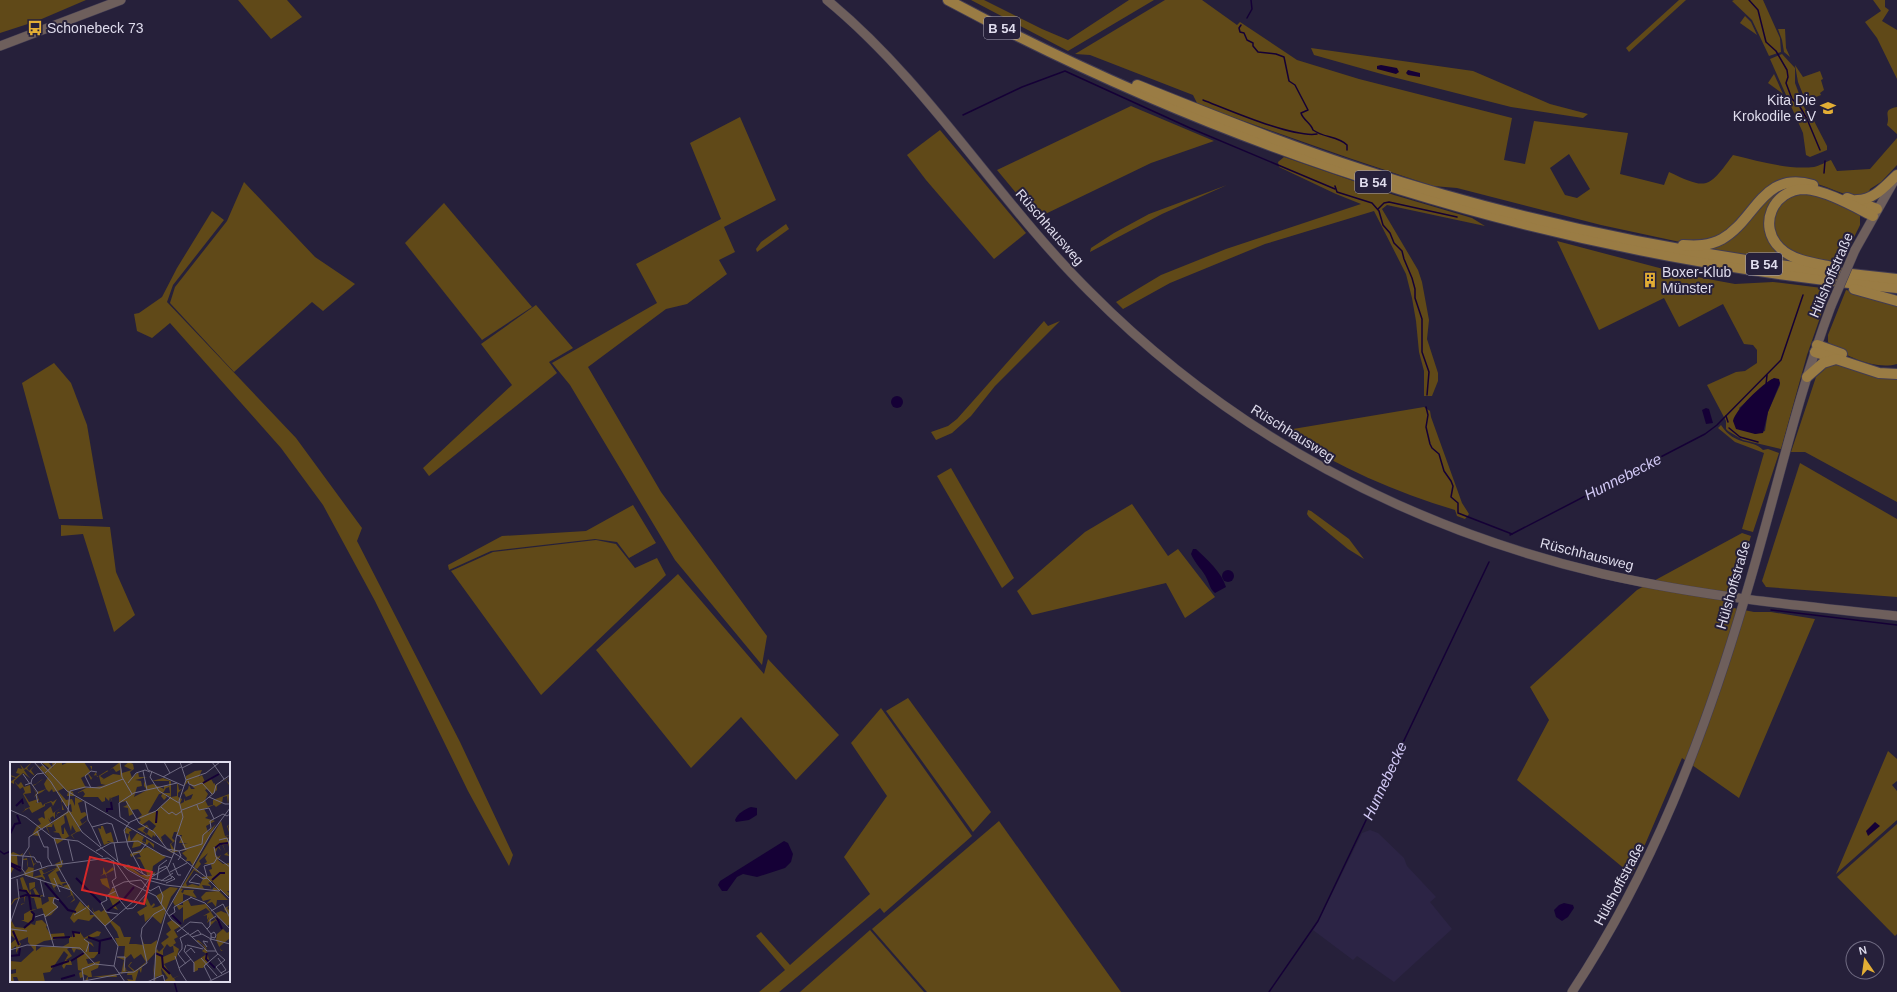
<svg xmlns="http://www.w3.org/2000/svg" width="1897" height="992" font-family="Arial,sans-serif">
	<rect width="100%" height="100%" fill="#26203a"/>
	<polygon fill="#2c2445" points="1370,830 1378,833 1404,858 1407,866 1436,897 1430,902 1452,929 1394,982 1357,956 1353,960 1313,930 1321,916 1362,833"/>
	<g fill="#604918" fill-rule="evenodd">
		<polygon points="0,0 86,0 37,21 0,33"/>
		<polygon points="238,0 287,0 302,17 271,39"/>
		<polygon points="971,0 984,0 1042,29 1068,40 1129,0 1154,0 1068,51"/>
		<path d="M1165,0H1202L1237,25L1240,22L1297,60L1359,79L1512,118L1504,160L1525,164L1534,121L1628,133L1620,174L1664,185L1669,172C1707,190 1708,189 1733,155C1759,161 1787,170 1814,167C1819,166 1826,162 1831,160L1837,171L1870,169L1897,138V165L1881,182L1870,189L1868,194C1850,201 1834,188 1817,184C1811,182 1804,181 1798,180L1744,212L1730,228L1722,234L1705,241L1680,242L1601,225L1457,188L1433,186L1349,158L1198,105L1193,95L1090,55L1075,54ZM1569,154L1590,189L1577,198L1565,195L1550,168Z"/>
		<polygon points="1679,0 1686,0 1629,52 1626,48"/>
		<polygon points="1734,0 1763,0 1780,38 1781,52 1769,56 1752,20 1732,1"/>
		<polygon points="1873,0 1885,0 1885,7 1889,10 1882,21 1897,30 1897,79 1877,38 1865,22 1881,11"/>
		<polygon points="1745,16 1751,22 1757,35 1740,23"/>
		<polygon points="1778,29 1785,29 1786,48 1790,57 1784,52 1782,40"/>
		<polygon points="1311,48 1473,71 1550,104 1588,114 1583,118 1511,107 1385,75 1314,55"/>
		<polygon points="1782,54 1795,68 1795,83 1804,107 1813,119 1827,146 1827,150 1810,157 1806,155 1803,133 1770,59"/>
		<polygon points="1795,65 1803,77 1820,71 1823,79 1821,80 1824,90 1820,93 1821,95 1816,97 1808,107 1798,82"/>
		<polygon points="1774,74 1783,94 1768,83"/>
		<polygon points="1131,106 1214,141 1151,163 1037,218 997,170"/>
		<path d="M1897,107V134L1887,125C1891,115 1881,110 1897,107Z"/>
		<polygon points="740,117 776,200 724,227 735,252 719,260 727,274 687,304 666,309 588,367 661,492 767,636 762,665 675,560 570,385 552,363 657,303 636,264 721,219 690,143"/>
		<polygon points="940,130 1026,233 994,259 926,180 907,155"/>
		<polygon points="1284,157 1394,195 1472,218 1485,226 1387,205 1382,209 1418,270 1422,282 1429,320 1427,339 1438,373 1438,381 1432,396 1424,396 1424,371 1419,352 1416,321 1412,298 1406,274 1374,211 1265,244 1170,283 1123,309 1116,302 1161,275 1226,249 1361,204 1336,194 1279,167 1278,162"/>
		<polygon points="244,182 315,257 355,284 323,311 312,302 234,372 170,303 175,287 227,221"/>
		<polygon points="1227,185 1162,214 1090,252 1091,248 1114,233 1149,214"/>
		<polygon points="1793,185 1782,193 1768,236 1816,266 1700,248 1709,247 1768,195"/>
		<polygon points="1797,193 1818,195 1860,215 1860,225 1840,266 1810,260 1782,246 1772,225 1779,204"/>
		<polygon points="444,203 532,307 482,340 405,243"/>
		<polygon points="212,211 224,220 173,285 167,302 296,438 362,528 357,541 460,742 513,855 509,866 468,791 375,601 323,505 281,448 170,323 152,338 137,331 134,314 139,313 162,297 177,268"/>
		<polygon points="786,224 789,229 757,252 756,249 761,242"/>
		<path d="M1557,241L1686,275L1735,284L1773,282L1830,289L1807,355L1781,449L1743,440L1728,431L1726,429V421L1707,385L1736,372L1745,371L1757,363V350L1753,345L1744,344L1723,304L1679,327L1664,298L1599,330ZM1772,379L1780,383V385L1768,412L1765,431L1755,434L1739,408Z"/>
		<path d="M1846,290L1897,304V364C1875,370 1849,357 1831,346L1828,342V335Z"/>
		<polygon points="536,305 573,348 549,362 557,373 429,476 423,468 512,385 481,344"/>
		<polygon points="1044,321 1048,326 1060,321 995,386 971,416 952,433 936,440 931,432 948,426 957,419"/>
		<polygon points="54,363 71,383 87,425 103,519 59,519 22,383"/>
		<polygon points="1834,363 1897,378 1897,502 1805,452 1791,452 1816,377 1824,370 1827,365"/>
		<path d="M1424,407L1430,411L1431,417L1462,503L1469,514L1465,519L1457,516L1455,510C1395,492 1339,467 1286,434L1287,430Z"/>
		<path d="M1721,425C1735,447 1754,439 1763,450L1768,449L1779,453L1753,532L1742,529L1764,453L1735,442L1718,428Z"/>
		<polygon points="1800,463 1897,519 1897,597 1766,587 1762,581"/>
		<polygon points="951,468 1014,578 1002,588 937,476"/>
		<polygon points="1132,504 1168,556 1178,549 1215,597 1185,618 1166,583 1032,615 1017,591 1085,532"/>
		<polygon points="633,505 656,543 629,558 617,542 595,539 491,551 449,570 448,565 502,536 586,531"/>
		<polygon points="1308,510 1311,511 1349,539 1364,559 1348,549 1309,517 1307,514"/>
		<polygon points="61,525 110,527 116,572 135,615 114,632 83,534 61,536"/>
		<polygon points="1742,533 1751,536 1729,607 1754,612 1771,612 1815,619 1739,798 1682,758 1632,875 1517,780 1549,720 1530,687 1637,590"/>
		<polygon points="596,540 616,544 635,568 657,558 666,575 541,695 451,571 493,552"/>
		<polygon points="678,574 764,674 768,659 839,735 796,780 741,717 691,768 596,650"/>
		<polygon points="908,698 991,812 973,832 886,711"/>
		<polygon points="881,708 972,836 884,913 880,908 779,992 759,992 785,970 756,936 761,932 790,965 870,894 844,857 887,796 851,743"/>
		<polygon points="1888,751 1897,759 1897,781 1892,785 1897,791 1897,820 1836,874"/>
		<polygon points="999,821 1121,992 927,992 872,929"/>
		<polygon points="1897,824 1897,934 1895,936 1837,877"/>
		<polygon points="870,930 924,992 800,992"/>
	</g>
	<g fill="#150036">
		<polygon points="1381,65 1397,68 1399,72 1396,74 1377,69 1377,66"/>
		<polygon points="1408,70 1420,73 1420,77 1408,75 1406,73"/>
		<path d="M1774,378L1779,379L1780,383L1768,412L1763,433L1755,434L1736,429L1733,421C1735,410 1763,383 1774,378Z"/>
		<circle cx="897" cy="402" r="6"/>
		<polygon points="1706,408 1709,409 1713,423 1706,424 1702,410"/>
		<path d="M1193,549H1196C1207,559 1222,573 1226,587L1215,593C1210,589 1210,585 1207,579C1203,570 1195,564 1191,554Z"/>
		<circle cx="1228" cy="576" r="6"/>
		<path d="M751,807L757,808V815L749,820L736,822L735,820C738,813 745,809 751,807Z"/>
		<polygon points="1875,822 1880,826 1868,836 1866,831"/>
		<polygon points="784,841 788,843 793,854 791,862 785,868 757,877 743,874 737,877 727,891 722,891 718,885 720,881"/>
		<polygon points="1564,903 1573,905 1574,908 1568,917 1562,921 1556,917 1554,910 1559,905"/>
	</g>
	<g fill="none" stroke-linecap="round" stroke-linejoin="round">
		<g stroke="#150036" stroke-width="1.5">
			<polyline points="1749,0 1758,10 1766,42 1776,51 1787,70 1788,77 1786,83 1792,99 1800,107 1807,119 1820,150"/>
			<polyline points="1247,18 1252,9 1251,0"/>
			<path d="M1241,25L1239,28L1240,32L1244,33L1247,40L1253,43V46L1258,52L1276,54L1284,57L1289,81L1295,85L1308,110L1301,113C1303,120 1311,123 1313,130C1324,138 1338,136 1347,145V150"/>
			<path d="M1203,100C1229,110 1293,138 1317,134"/>
			<polyline points="963,115 1022,87 1065,71 1190,128 1335,189"/>
			<polyline points="1824,173 1825,161"/>
			<polyline points="1335,186 1337,192 1372,203 1379,211 1383,225 1390,233 1394,243 1402,251 1404,259 1412,278 1415,289 1415,298 1422,319 1422,352 1429,372 1427,395"/>
			<polyline points="1378,209 1384,203 1389,202 1457,217"/>
			<polyline points="1766,385 1767,375"/>
			<polyline points="1426,407 1428,415 1426,427 1430,444 1432,448 1439,454 1444,471 1451,481 1453,486 1451,497 1458,503 1458,513 1512,534"/>
			<polyline points="1726,416 1728,422"/>
			<polyline points="1729,428 1740,437 1758,442"/>
			<polyline points="1510,535 1705,434 1717,425 1781,360 1803,295"/>
			<polyline points="1771,610 1897,625"/>
			<polyline points="0,851 4,854 11,851"/>
			<polyline points="174,981 177,992"/>
			<polyline points="1269,992 1318,921 1489,562"/>
		</g>
		<defs>
			<g id="secondary">
				<path d="M827,0C929,84 997,200 1090,292C1232,435 1408,528 1603,574C1700,596 1799,606 1897,616"/>
				<polyline points="0,46 121,0"/>
				<polyline points="1855,250 1894,181"/>
				<path d="M1572,992C1652,871 1703,739 1744,601C1774,503 1795,402 1831,306"/>
			</g>
			<g id="trunk">
				<path d="M948,0C1246,160 1560,256 1897,288"/>
				<path d="M1137,85C1212,115 1286,145 1363,170C1536,227 1716,261 1897,279"/>
				<polyline points="1847,198 1877,209"/>
				<path d="M1857,200C1874,200 1885,186 1897,175"/>
				<path d="M1683,245C1696,246 1709,246 1722,239C1756,220 1762,170 1813,185"/>
				<path d="M1828,266C1812,263 1792,260 1780,248C1757,226 1773,189 1805,189C1825,190 1855,207 1873,216"/>
				<polyline points="1854,289 1897,301"/>
				<polyline points="1817,345 1842,354"/>
				<polyline points="1815,352 1879,373 1897,374"/>
				<polyline points="1807,377 1823,363 1836,359"/>
			</g>
		</defs>
		<use href="#secondary" stroke="#423c52" stroke-width="10"/>
		<use href="#trunk" stroke="#423c52" stroke-width="12"/>
		<use href="#secondary" stroke="#6e5f5c" stroke-width="9"/>
		<use href="#trunk" stroke="#9a7c44" stroke-width="10"/>
		<defs>
			<polyline id="secondary-bridge" points="1831,306 1855,250"/>
		</defs>
		<use href="#secondary-bridge" stroke="#423c52" stroke-width="10" stroke-linecap="butt"/>
		<use href="#secondary-bridge" stroke="#6e5f5c" stroke-width="9"/>
	</g>
	<defs>
		<symbol id="bus-bare" viewBox="-9 -9 18 18"><path d="M-5-6H5V4H4V6H2V4H-2V6H-4V4H-5ZM-3.5-4V0h7V-4ZM-3.5 1.2v1.5H-2V1.2ZM2 1.2v1.5H3.5V1.2Z" fill="#e3ae35" stroke="#26203a" stroke-width="2.5" paint-order="stroke"/></symbol>
		<symbol id="school-bare" viewBox="-9 -9 18 18"><path d="M0-5L7-2L0 1L-7-2ZM-4 1L0 2.5L4 1V4Q0 6-4 4Z" fill="#e3ae35" stroke="#26203a" stroke-width="2.5" paint-order="stroke"/></symbol>
		<symbol id="building-bare" viewBox="-9 -9 18 18"><path d="M-4-6H4V6H1V3H-1V6H-4ZM-2.5-4.3h1.7v1.8h-1.7ZM.8-4.3h1.7v1.8H.8ZM-2.5-1h1.7V.8h-1.7ZM.8-1h1.7V.8H.8Z" fill="#e3ae35" stroke="#26203a" stroke-width="2.5" paint-order="stroke"/></symbol>
	</defs>
	<g fill-rule="evenodd">
		<use href="#bus-bare" x="24" y="17" width="22" height="22"/>
		<use href="#school-bare" x="1817" y="97" width="22" height="22"/>
		<use href="#building-bare" x="1639" y="269" width="22" height="22"/>
	</g>
	<g text-anchor="middle" stroke-width="4" stroke-linejoin="round" paint-order="stroke">
		<g fill="#26203a" stroke="#a8a4b7" stroke-width="1">
			<rect x="984" y="17" width="36" height="22" rx="3"/>
			<rect x="1355" y="171" width="36" height="22" rx="3"/>
			<rect x="1746" y="253" width="36" height="22" rx="3"/>
		</g>
		<g font-size="13" font-weight="bold" fill="#dfdced">
			<text x="1002" y="33">B 54</text>
			<text x="1373" y="187">B 54</text>
			<text x="1764" y="269">B 54</text>
		</g>
		<g font-size="14" fill="#dfdced" stroke="#26203a" text-anchor="start">
			<text x="47" y="33">Schonebeck 73</text>
			<text x="1816" y="105" text-anchor="end">Kita Die<tspan x="1816" dy="16">Krokodile e.V</tspan></text>
			<text x="1662" y="277">Boxer-Klub<tspan x="1662" dy="16">Münster</tspan></text>
		</g>
		<g font-size="14" fill="#dfdced" stroke="#26203a">
			<text transform="translate(1050 227) rotate(49)" y="5">Rüschhausweg</text>
			<text transform="translate(1831 275) rotate(-67)" y="5">Hülshoffstraße</text>
			<text transform="translate(1293 433) rotate(32)" y="5">Rüschhausweg</text>
			<text transform="translate(1587 554) rotate(14)" y="5">Rüschhausweg</text>
			<text transform="translate(1733 585) rotate(-74)" y="5">Hülshoffstraße</text>
			<text transform="translate(1619 884) rotate(-62)" y="5">Hülshoffstraße</text>
		</g>
		<g font-size="15" font-style="italic" fill="#d2c9f6" stroke="#26203a">
			<text transform="translate(1623 477) rotate(-27)" y="5">Hunnebecke</text>
			<text transform="translate(1385 781) rotate(-65)" y="5">Hunnebecke</text>
		</g>
	</g>
	<g transform="translate(10 762)">
		<rect width="220" height="220" fill="#26203a"/>
		<path d="M22,0L17,6L19,9L25,3L21,8L25,14L22,12L16,7L14,8L18,14L21,17L13,11L4,19L8,23L11,20L14,25L20,23L21,31L14,32L19,40L28,37L26,33L24,36L26,31L22,24L23,23L26,22L31,18L33,17L25,23L28,29L25,23L22,24L26,30L29,38L26,41L31,40L33,44L34,42L41,39L43,40L44,39L47,37L43,44L41,45L43,51L52,45L51,36L47,29L43,30L42,27L39,30L36,27L32,30L35,38L33,39L35,38L32,30L28,32L27,30L36,27L34,22L38,15L25,1L30,5L33,3L38,8L39,6L31,0H38L43,6L42,0H52V3L59,0H74L80,9L82,8L80,4H82V8L78,11L82,16L86,10L87,15L98,8L93,0L98,8L97,10L110,0L112,11L122,8L114,4L119,0L123,2L124,7L120,10L122,16L128,10L129,15H137L125,18L131,19L132,24L127,25L124,35L137,28L134,24V19L136,24L143,22L154,27V24H159V19H142L153,16L161,19V35L154,32L157,35L154,38L151,34L153,31H160L159,25L156,26L153,31L149,32L138,51L146,49L161,35L167,34V22H168L169,23L171,24L168,22L169,28L172,27L168,31V35L172,37L170,42L174,40V36L175,39L181,37L183,32L176,35L174,31L171,33L178,27L174,25L178,27L179,23L181,27H185L178,20L174,24L176,18H180H176V14L185,9L192,8L189,15L192,13L195,20L201,17L204,22L205,21V24L220,15L216,18L220,22V37L219,33L218,42H215H218L217,34L213,35L212,41L206,45L204,43L194,47L198,54L195,56L205,59L196,64L198,70L206,62L183,104L180,99H176L177,96L172,91L177,88L170,89L175,87L172,82L178,81H169L172,73H167L169,67L166,73L167,70H164L162,76L165,79L161,82L164,87L169,89L162,91L157,88L159,87L162,90L160,82L163,80L155,72L151,75L153,81L146,72L145,75L143,73L142,76L137,72L134,75L136,72L127,67L137,63L139,66L136,65L133,69L137,72L139,67L142,69L146,64L139,58L132,63L129,60L131,58L128,56L132,53L128,47L122,48L123,52L119,54L118,46L113,45L117,43L116,39L109,41V33L101,36L102,40L100,35L99,39L95,35V39L92,40L88,35H73L75,32L73,29L67,31L64,30L67,31L76,26L59,28L63,30L64,34H57L58,30L54,26L48,29L56,38L62,37L65,44V35L73,39L68,41L71,51L75,50L77,53L70,58L72,62L76,59L78,58L69,65L65,60L71,69L67,70L72,78L67,70L62,73L65,78L61,73L47,82L44,77H52L49,71L43,70L46,69L43,61L42,65H37L40,73L36,65L28,67L30,74L22,73L27,64L31,62L28,57L32,55L35,57L34,50L40,45L43,44L41,40L35,42V44L22,51L19,46L11,51L15,48L14,42L15,47L20,45L13,32L15,30L13,25L10,27L4,19V22L0,20L6,16L0,14V13L6,15L10,12L6,11L8,6L12,7L10,2L14,7ZM103,6L106,10L110,8V13L103,12L90,19L94,17L90,14ZM78,12L81,18L84,13L89,14L91,22L96,23L81,26L78,19L81,26H76L71,16ZM216,18L219,23L211,26L219,23V32L203,38V43L198,44L195,38L198,32L195,28L197,27L202,32L199,35L207,28V22ZM51,40H53L56,45L61,42L62,50L58,49L48,56L46,52L51,50H48L46,53L48,56L41,62L38,56L42,61L40,56L43,54L45,57V50L52,45V48H54ZM56,53L61,69L62,63L66,70L59,74L54,65V72H52L51,64L55,61L54,54ZM211,59L215,74L220,73L217,64L220,62L218,64L220,73L215,75L220,76L217,77L220,81V88L218,82L213,83L216,91L220,89L217,91L220,94L214,93L216,91L212,82L209,84L211,89L208,85L205,92L208,95L211,93L208,98L213,102L220,101V129H217L220,132L218,134L210,128H202L204,125L209,128L202,119L198,121L201,124V127L200,124L192,123L194,127L171,126L184,106L192,113L184,108L176,121L177,124L182,122L189,124L193,117L191,115L202,114L199,108L202,107L201,102H194L197,100L195,96L198,91L189,99L191,102L187,107L184,105ZM91,64H93L96,72L101,70L104,81L98,79L97,80H101L94,83L88,66L91,67ZM116,65L122,68L119,70L121,79L127,71L134,75L132,79L136,81V77L147,84L144,82V86L139,80L137,83L133,80L130,84L122,86L124,79L117,80L119,72L115,71ZM137,85L156,95L143,104L142,111L146,110L138,118L114,105L118,103L131,113H137L136,108L132,109L135,107L130,97L126,96L131,95L129,91L121,95L120,92ZM18,87L24,102L27,100L24,103L23,115L31,113L29,108L40,105L32,108L34,112L47,106L45,102L53,98L52,105L49,106L51,108L46,110L51,120H58L52,122L53,124L59,122L65,138L60,141L64,137L62,133L56,136L61,133L60,128L49,122L44,126L46,129L47,130L44,127L42,123L38,113L48,105L33,112V113L35,116V118L32,115L24,116L13,113L18,106L17,102V98H13V97L17,96L18,105L24,106ZM3,90L10,93L13,91L12,94H7L8,106L12,108L4,106L0,113V92ZM93,105L96,111L103,105L104,108L96,112L100,127L92,122L90,117L97,116L95,112L90,114L93,112ZM13,115L20,132L19,121L25,120V125L20,128L22,135L26,134L23,127L25,126L30,134L32,133L34,134L27,135L31,136L32,143L39,139L38,135H46L43,139L48,145L41,153L35,155L32,146L27,147L24,136H22L18,133L15,135V141L11,143V146L4,149L11,146V142L15,141L14,135L5,138L2,142L0,144L4,137L19,132L16,129L8,127H13L10,116ZM103,125L110,140L105,143L108,148L101,145L103,144L98,133ZM160,125L168,126L161,135L151,162L142,154L135,160L134,152L130,154L127,150L137,144L133,138L136,134L141,144L144,141L145,143L142,146L147,145L151,143L146,134ZM170,126L173,127L171,130L173,131L174,128H184L183,130L187,136L173,132V139L165,144L163,140ZM209,129L218,138H207L206,145L202,140L196,142L201,137L193,139L191,135L196,130ZM178,138L181,144L196,142L206,158L208,157L206,151L211,149L218,152L214,147L216,145L220,144L217,146L220,149V162L217,164L210,156L207,158L211,165L206,158L200,164V160L205,158L204,155L197,161L199,155L197,158V153L193,154L200,150L196,146L174,158L173,161V145L169,148L166,143H173V140ZM70,139L75,145L79,143L80,153H84L82,145L84,150L89,148L91,150L94,148L93,144L100,157L110,165L114,175H121L119,182H126L127,174L126,182L133,183L132,177L134,182H141L147,178L146,191L147,187L149,190L154,185L151,181L159,175L156,172L161,168L157,161L162,158L171,164L164,168L168,175L164,177L166,181L163,183L169,187L166,197L154,202L163,216L171,213L164,216L166,220H153L158,216L151,206L152,213L146,215L145,220V191L132,205L143,208L144,201L143,215L131,211L129,207L125,220H119L117,217L123,218L122,213H117L118,209L115,207L117,209L111,212L114,198L107,195H114L115,184H108L105,176H109L107,170L100,160L95,164L84,154L79,159L68,157L64,161L60,156ZM157,182L160,185L163,184L164,190L153,195V188ZM121,192L124,197L131,192L136,200L125,209L124,208L119,204L122,200H121L118,204L124,210L117,209L115,205V197ZM132,205L143,208V215L131,211ZM27,147L21,149L24,152L21,162L25,163L26,159L32,158L37,163L36,165L40,172L54,171L55,175H62L63,170H70L74,176L87,169L91,170L89,174L74,177L82,181L84,185L79,181V190H89L84,196L76,197L78,202L90,199L88,206L81,209L82,215L106,212L107,215H85V218V215H78V218L75,219L78,214L73,212V215L70,216L69,211L72,209L68,208L67,196L75,189L66,187L64,191L61,185L57,187L62,194L56,198L61,199L62,203H56L54,207L52,204L58,193L54,189L40,210L33,211L35,220H9L7,215H3L4,219L0,220V209L1,212L6,211V207L0,208V199L11,200L24,188L18,180V175L9,179L11,182L6,191V184L0,188V182L6,177L0,173V156L5,165L15,166L21,162L11,158H14V152L21,148ZM59,175V181L52,185H31L26,189V183L34,179ZM213,167L217,171L220,169V176L209,185L212,189L214,188L211,189L206,178L207,172ZM188,178L196,185L199,198L196,197L198,200L193,206H188V208L184,210V200L197,192L192,189L195,186L192,182L186,179Z" fill="#604918" fill-rule="evenodd"/>
		<path fill="none" stroke="#150036" stroke-width="2" d="M193,21L209,12M6,44L12,38L13,42M97,50V47H102L101,40M146,61L147,49M0,72L5,62L10,61L7,53M205,86L210,82L218,81M0,101L11,106M0,103L11,109M66,116L91,141M202,118L210,111H215M35,121L58,148L66,150M9,128L16,129L19,133M19,133L21,148M10,135L16,133L30,134M113,138L124,125M97,149L112,138M162,153L171,162M207,156L212,167M14,166L23,158L24,152L21,149M3,169L9,183M64,175L63,170L70,171M78,175L89,179L102,176M43,176L60,175M145,191L152,194L153,205L160,212M197,191L196,197L205,206M89,192L90,179M0,194L9,193L10,186M61,199L74,191M41,205L59,199M51,217L65,213"/>
		<path fill="none" stroke="#706b82" stroke-width="1" d="M24,0L41,20L72,70L118,108L134,117L156,123L209,129M30,0L57,29L169,94L197,116M110,0L112,15L122,32M135,0L138,8L174,24M154,0L160,11M202,0L214,17M172,6L184,0M133,9L137,28M142,9L140,15L149,29L169,41M35,11L47,0M13,12L20,22M153,15L171,5M176,18L196,11L210,0M178,19L179,22L184,24L192,21L202,32M21,21L28,31L26,33L28,41M118,21L126,11L135,8L140,10M15,23L21,21L22,17L27,12L34,11M81,26L75,14L81,9L87,10M199,35L215,42H220M116,39L129,61L144,70L157,87L169,89L171,94L168,98M75,40L78,58L82,65M187,43L189,48L199,46L204,57M151,45L159,52L162,50L166,53L172,49M0,48L16,55L43,76L68,79L93,95M172,48L193,40L204,31L206,23L220,13M119,61L110,55L109,41L124,31L167,21M27,69L34,85H38V96L42,103M166,73L170,74L176,88M44,76L52,102M58,78L63,99M209,78L217,76L220,84M104,81L108,100M91,84L82,65L97,61L102,62L108,81M204,85L206,95L220,105M86,89L101,81L128,79L152,93L162,96M169,89L192,82L193,73L201,66L200,59L213,52L217,54L220,52M123,91L130,90L136,82M0,93L13,94M13,94L19,85V75L58,50L60,29L75,25L90,26L113,17M13,94L24,95L27,100H30L32,106M13,94L12,107L16,112M103,98L106,116L102,119L109,137L117,147M163,101L168,113H171M47,103L61,128M114,105L118,103L137,114L145,112M160,110L177,101M133,112L118,84L114,68L120,60L146,49L161,35M15,113L61,128L95,164M197,115L194,104L204,101L207,96M44,116L50,130M141,116L155,119L162,116L156,104L149,107M197,116L210,129M0,117L38,104L98,96L106,101L120,121L146,134L161,157L182,175L192,172L201,177L220,182M30,117L34,135M147,118L149,104L157,98M151,119L163,111M156,121L165,117L162,114M190,122L179,120L186,112L193,117L197,116M102,126L114,120L131,118L140,129M150,127L153,134L151,142M210,127L220,137M106,129L96,134L97,138L91,141L96,150L108,152M140,129L149,124L150,127M180,135L195,141L220,167M117,147L123,146L138,130M201,149L213,142L220,156M64,153L76,146M159,154L165,150L164,145L182,135M25,155L34,152L44,185M35,155L48,145L43,141L44,136L49,138M0,162L9,136L7,117M1,167L17,169M197,167L200,164V158L206,154M167,170L180,160L192,161L201,172V178M201,172L204,170L206,173L205,176L201,175M180,173L188,168L191,172M182,175L197,189H206M74,177L79,181L76,190M200,177L207,191L215,198M172,182V187L168,192L176,202M172,182L170,176L179,171M176,183L174,189L184,201V210M177,183L193,187M197,185L193,179L198,180M0,188L17,183L70,186L85,202L104,204L115,220M175,191L181,186L185,191M165,194L170,209L177,220M107,195H115L114,209M191,196L207,214M208,196L216,208L211,211M104,204L108,184L95,164L125,138L140,116L158,105L164,91L166,76L173,55L169,39L176,18L170,0M169,206L181,197M109,211L124,210L137,201L131,174L132,166L144,152L155,146M212,212L206,205L215,198M201,218L194,204L208,192M69,220L110,212M74,220L72,207L85,202M137,220L153,213L155,220M144,220L146,186L156,151L200,73L220,46M198,220L220,209"/>
		<path fill="#d62828" fill-opacity="0.15" stroke="#d62828" stroke-width="2" d="M80,95L142,110L134,142L72,128Z"/>
		<rect width="220" height="220" fill="none" stroke="#dfdced" stroke-width="2"/>
	</g>
	<g transform="translate(1865 960) rotate(347)"><circle r="19" fill="#26203a" stroke="#706b82"/>
	<path d="M0-3L7 15L0 10L-7 15Z" fill="#e3ae35"/>
	<text y="-6" font-size="11" font-weight="bold" text-anchor="middle" fill="#dfdced">N</text>
	</g>
</svg>
